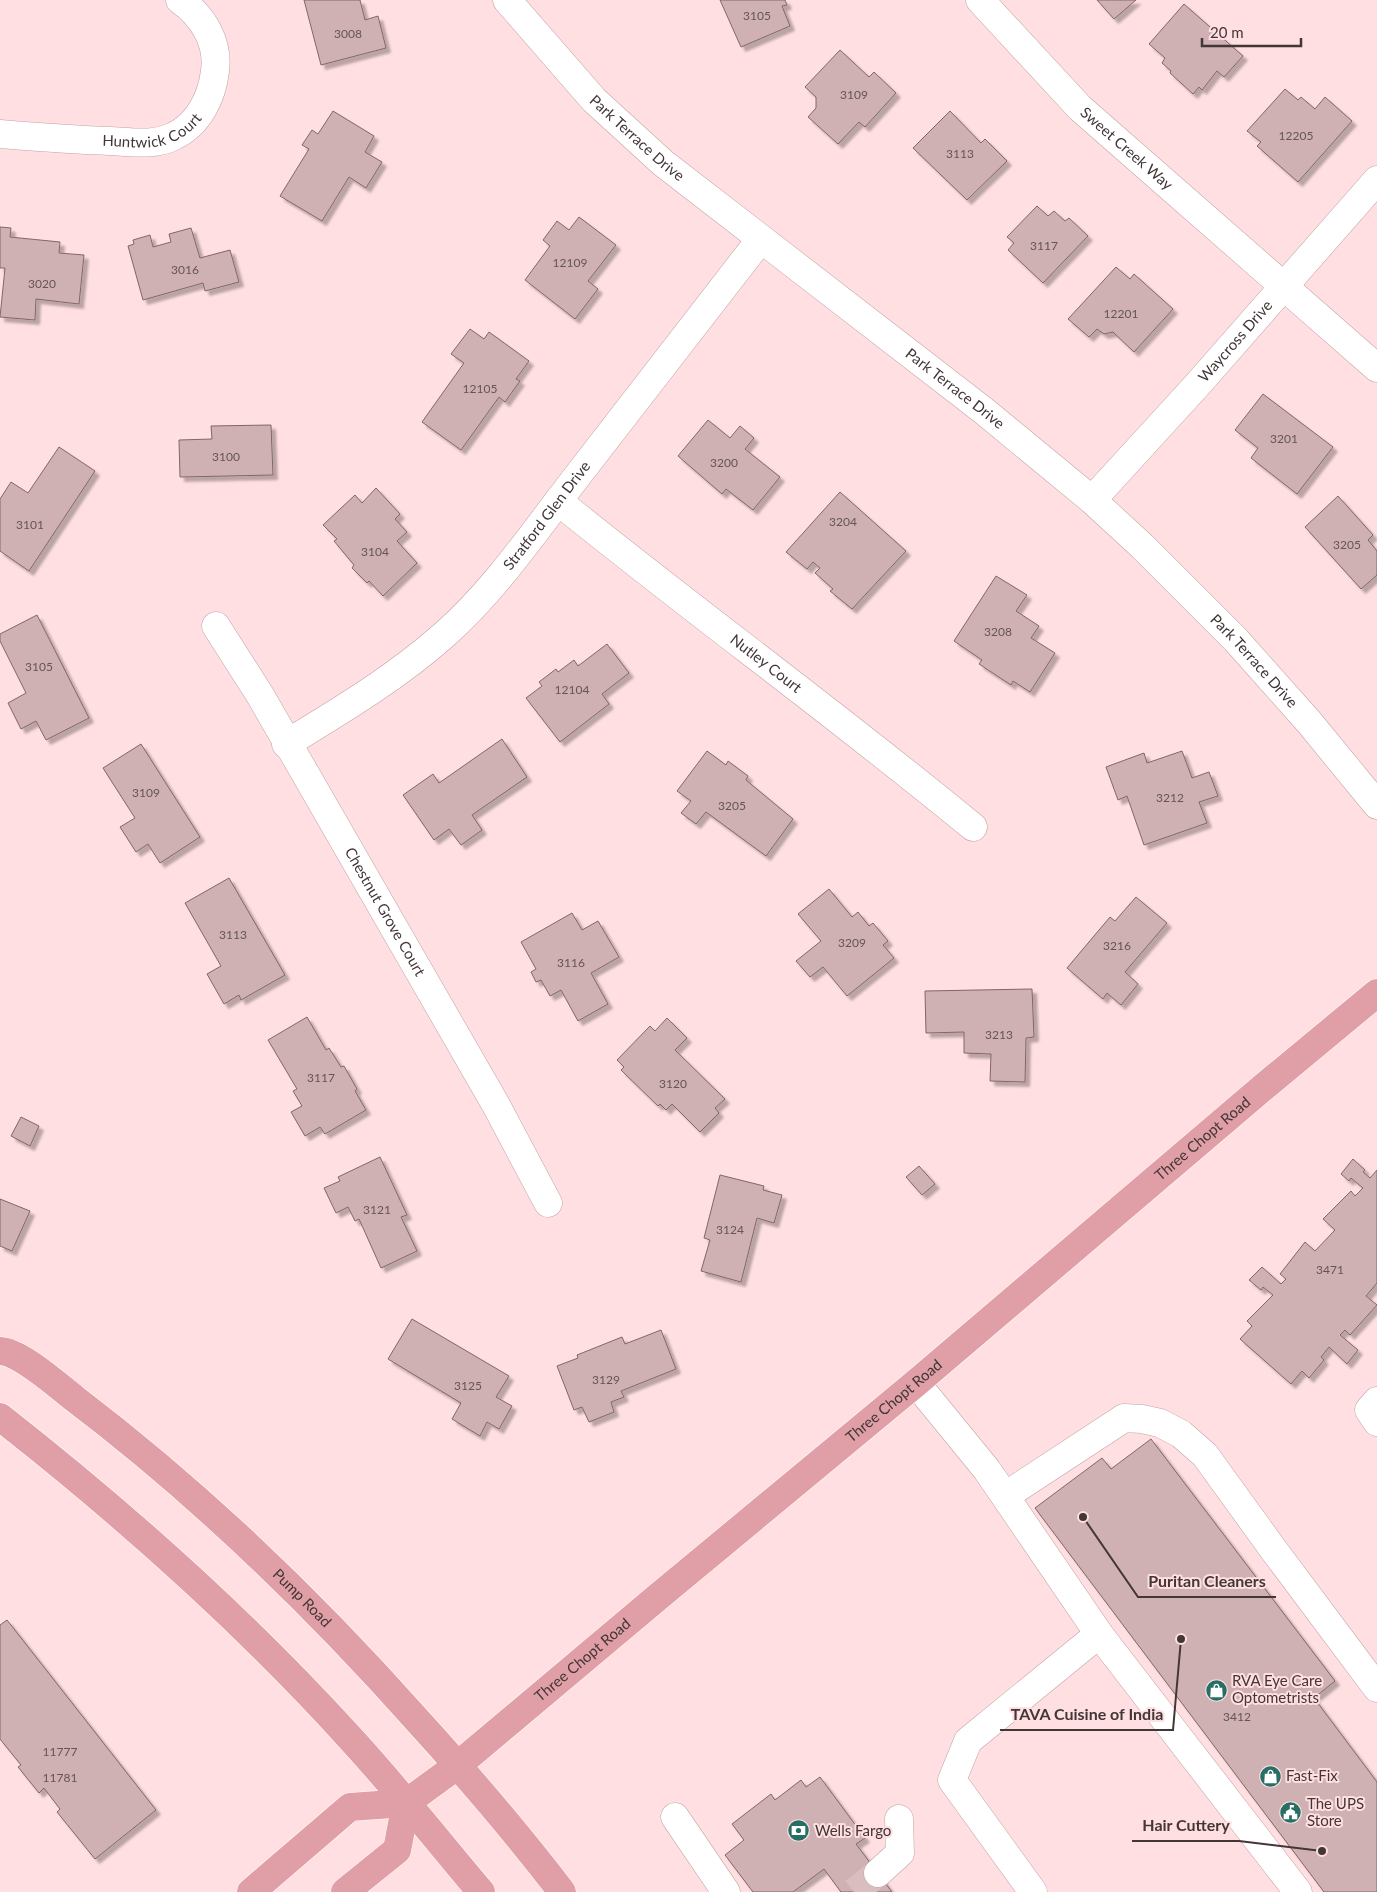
<svg xmlns="http://www.w3.org/2000/svg" width="1377" height="1892" font-family="Lato,sans-serif">
	<defs>
		<filter id="shadow"><feDropShadow dx="4.5" dy="4.5" stdDeviation="1" flood-color="#0004"/></filter>
	</defs>
	<rect width="100%" height="100%" fill="#ffdfe1"/>
	<g fill="#cfb1b3" stroke="#826668" filter="url(#shadow)">
		<polygon points="304,0 360,0 365,20 378,16 386,48 321,65"/>
		<polygon points="720,0 785,0 787,5 782,6 790,26 741,47"/>
		<polygon points="1097,0 1136,0 1114,19"/>
		<polygon points="1184,4 1243,56 1224,77 1217,71 1202,90 1199,87 1193,94 1170,73 1171,71 1162,63 1165,58 1149,44"/>
		<polygon points="840,50 869,77 874,72 896,93 865,127 859,122 838,144 808,117 816,108 816,97 805,87"/>
		<polygon points="1285,89 1298,100 1301,97 1315,109 1325,97 1352,121 1298,182 1257,146 1261,142 1247,131"/>
		<polygon points="333,111 374,136 365,152 382,162 366,188 349,177 322,221 280,196 309,149 302,145 312,130 318,134"/>
		<polygon points="950,111 981,143 985,139 1007,161 967,200 913,148"/>
		<polygon points="1037,206 1048,216 1054,211 1065,221 1069,218 1088,236 1043,283 1008,250 1014,243 1007,237"/>
		<polygon points="579,217 616,245 588,281 598,289 575,319 525,280 550,246 543,240 557,221 569,230"/>
		<polygon points="0,227 11,228 10,237 60,242 59,253 84,255 79,304 36,299 35,320 0,317 5,268 0,268"/>
		<polygon points="191,228 200,258 230,250 239,282 205,291 203,283 143,300 128,246 134,244 133,240 150,235 153,247 171,242 169,234"/>
		<polygon points="1116,267 1130,279 1134,274 1173,309 1134,352 1113,332 1104,334 1097,329 1089,337 1068,319"/>
		<polygon points="470,329 484,339 489,332 529,361 516,379 520,381 505,402 499,397 461,450 422,422 464,363 451,354"/>
		<polygon points="1263,394 1333,447 1297,494 1251,458 1258,448 1235,430"/>
		<polygon points="708,420 730,438 740,426 754,438 745,449 780,477 753,510 726,489 722,494 678,456"/>
		<polygon points="271,425 273,475 180,477 179,440 212,439 211,426"/>
		<polygon points="59,447 95,471 29,571 0,551 0,499 11,482 28,493"/>
		<polygon points="376,488 400,514 395,519 407,532 397,541 417,563 383,596 369,581 367,583 352,568 354,565 334,541 337,539 323,525 355,495 362,503"/>
		<polygon points="840,492 906,551 852,609 830,591 833,589 815,573 820,568 813,562 807,569 786,552"/>
		<polygon points="1338,496 1373,535 1368,540 1377,551 1377,575 1361,589 1305,527"/>
		<polygon points="996,576 1027,595 1016,611 1039,626 1031,638 1055,653 1030,692 1013,681 1011,685 979,664 982,660 954,641"/>
		<polygon points="37,615 89,718 46,740 36,721 21,729 8,703 26,693 0,641 0,634"/>
		<polygon points="607,644 629,673 602,694 609,704 560,742 526,698 542,686 539,682 556,669 558,672 574,660 578,666"/>
		<polygon points="502,739 527,777 472,815 482,830 461,845 449,829 434,840 403,795 433,774 439,783"/>
		<polygon points="141,744 200,837 160,863 148,844 136,852 120,827 135,818 103,768"/>
		<polygon points="707,751 726,765 728,761 748,776 746,780 793,819 766,856 706,812 696,824 681,813 691,801 677,791"/>
		<polygon points="1182,751 1192,778 1209,772 1218,796 1199,802 1207,823 1144,845 1127,796 1118,800 1106,767 1144,753 1147,763"/>
		<polygon points="229,878 285,975 241,1000 239,995 224,1004 207,974 221,966 185,903"/>
		<polygon points="829,889 852,917 858,912 869,926 873,923 888,941 883,945 894,958 847,996 823,967 810,977 796,961 821,941 798,914"/>
		<polygon points="1136,897 1167,923 1125,972 1138,984 1121,1005 1107,993 1103,999 1067,968 1110,917 1115,921"/>
		<polygon points="572,913 582,930 598,921 619,957 591,973 608,1004 578,1021 561,990 550,996 541,980 536,982 531,972 536,969 521,942"/>
		<polygon points="1032,989 1034,1037 1026,1038 1025,1082 990,1081 991,1054 964,1053 964,1032 926,1033 925,991"/>
		<polygon points="307,1017 326,1050 329,1048 341,1067 344,1066 357,1089 355,1091 366,1110 325,1134 320,1127 305,1136 291,1112 302,1106 293,1091 297,1089 268,1040"/>
		<polygon points="667,1018 687,1038 675,1050 725,1099 715,1108 719,1113 700,1132 672,1104 666,1110 660,1104 658,1106 621,1070 624,1067 617,1060 650,1026 655,1031"/>
		<polygon points="21,1117 39,1126 30,1146 11,1136"/>
		<polygon points="380,1157 407,1215 401,1217 417,1251 381,1268 359,1219 355,1221 348,1207 336,1213 324,1188 340,1181 338,1177"/>
		<polygon points="1353,1159 1365,1170 1363,1172 1370,1178 1377,1170 1377,1283 1366,1296 1377,1305 1350,1335 1345,1330 1340,1335 1358,1350 1347,1364 1329,1347 1321,1357 1324,1360 1309,1378 1302,1371 1291,1384 1240,1339 1252,1326 1247,1321 1273,1295 1263,1287 1261,1290 1249,1280 1262,1267 1281,1284 1286,1279 1280,1274 1305,1242 1315,1251 1335,1230 1323,1219 1351,1191 1355,1196 1363,1188 1351,1178 1349,1181 1341,1174"/>
		<polygon points="919,1166 935,1184 922,1195 906,1177"/>
		<polygon points="720,1175 764,1186 763,1190 782,1195 774,1223 757,1218 741,1282 701,1271 710,1240 704,1238"/>
		<polygon points="0,1199 30,1211 12,1251 0,1246"/>
		<polygon points="412,1319 509,1376 496,1397 512,1406 499,1429 487,1422 480,1436 452,1419 461,1403 388,1359"/>
		<polygon points="661,1330 676,1369 621,1391 624,1397 611,1402 614,1412 589,1422 582,1407 574,1410 557,1366 578,1358 577,1355 622,1337 625,1344"/>
		<polygon points="1151,1439 1335,1681 1314,1698 1377,1782 1377,1892 1324,1892 1035,1508 1102,1458 1111,1469"/>
		<polygon points="7,1620 156,1810 95,1859 57,1812 60,1809 44,1788 39,1793 18,1767 21,1765 0,1739 0,1625"/>
		<polygon points="820,1777 865,1838 856,1844 892,1892 841,1892 824,1869 793,1892 753,1892 725,1855 744,1840 732,1824 771,1794 775,1800 801,1780 806,1787"/>
	</g>
	<g fill="none" stroke-linecap="round" stroke-linejoin="round">
		<polyline stroke="#d9bdbf" stroke-width="28" stroke-dasharray="28 14" stroke-linecap="butt" points="854,1892 878,1873"/>
		<defs>
			<g id="minor">
				<path id="s1" d="M507,0L594,100L663,163L984,411L1092,500L1142,546L1236,640L1309,722L1377,805"/>
				<path id="s2" d="M980,0L1080,108L1377,368"/>
				<path id="s3" d="M0,134C37,137 74,140 110,141C132,142 155,146 174,136C199,124 212,97 215,71C219,43 203,16 180,0"/>
				<path id="s4" d="M1092,500L1199,383L1377,180"/>
				<path id="s5" d="M558,501C695,612 837,715 973,827"/>
				<path id="s6" d="M216,626L260,695L496,1105L548,1203"/>
				<path id="s7" d="M286,744C343,709 394,679 444,635C495,590 534,532 575,479C637,399 698,319 760,240"/>
				<polyline points="916,1383 987,1470 1099,1634 968,1741 952,1780 1033,1892"/>
				<polyline points="1377,1401 1369,1410 1377,1422"/>
				<polyline points="1005,1496 1124,1418 1142,1419 1160,1423 1181,1434 1205,1455 1273,1549 1377,1688"/>
				<polyline points="1099,1634 1298,1892"/>
				<polyline points="675,1817 726,1892"/>
				<polyline points="878,1873 900,1853 899,1819"/>
			</g>
			<g id="major">
				<path id="s8" d="M0,1351C21,1352 58,1386 75,1399C200,1494 313,1603 417,1720C468,1776 516,1832 562,1892"/>
				<path d="M0,1417C125,1515 245,1622 351,1739C396,1788 438,1841 481,1892"/>
				<path id="s9" d="M251,1892L350,1807L406,1803L458,1765L659,1596L916,1383L1266,1085L1377,993"/>
				<polyline points="345,1892 397,1850 406,1803"/>
			</g>
		</defs>
		<use href="#minor" stroke="#c1a3a5" stroke-width="29"/>
		<use href="#major" stroke="#fff" stroke-width="29"/>
		<use href="#minor" stroke="#fff" stroke-width="28"/>
		<use href="#major" stroke="#e09ea7" stroke-width="28"/>
	</g>
	<defs>
		<symbol id="shop-disc" viewBox="-11 -11 22 22"><circle r="9.5" fill="#276f65" stroke="#ffdfe1"/><path d="M-5-2.5h2.3a2.7 3.5 0 0 1 5.4 0H5L5.5 6h-11ZM-1.5-2.5h3a1.5 2.3 0 0 0-3 0Z" fill="#fff"/></symbol>
		<symbol id="civic-disc" viewBox="-11 -11 22 22"><circle r="9.5" fill="#276f65" stroke="#ffdfe1"/><path d="M-.6-6.5H3V-4.5H.6V-3L4-1V1h2V6H-6V1h2V-1L-.6-3ZM-1.2 2.5V6h2.4V2.5Z" fill="#fff"/></symbol>
		<symbol id="bank-disc" viewBox="-11 -11 22 22"><circle r="9.5" fill="#276f65" stroke="#ffdfe1"/><path d="M-6-4H6V4H-6ZM0-2.3a2.3 2.3 0 1 0 0 4.6a2.3 2.3 0 1 0 0-4.6Z" fill="#fff"/></symbol>
	</defs>
	<g fill-rule="evenodd">
		<use href="#shop-disc" x="1204" y="1678" width="25" height="25"/>
		<use href="#shop-disc" x="1258" y="1764" width="25" height="25"/>
		<use href="#civic-disc" x="1278" y="1800" width="25" height="25"/>
		<use href="#bank-disc" x="786" y="1818" width="25" height="25"/>
	</g>
	<g text-anchor="middle" stroke-width="4" stroke-linejoin="round" paint-order="stroke">
		<g font-size="12" fill="#655556">
			<text x="757" y="20">3105</text>
			<text x="348" y="38">3008</text>
			<text x="854" y="99">3109</text>
			<text x="1296" y="140">12205</text>
			<text x="960" y="158">3113</text>
			<text x="1044" y="250">3117</text>
			<text x="570" y="267">12109</text>
			<text x="185" y="274">3016</text>
			<text x="42" y="288">3020</text>
			<text x="1121" y="318">12201</text>
			<text x="480" y="393">12105</text>
			<text x="1284" y="443">3201</text>
			<text x="226" y="461">3100</text>
			<text x="724" y="467">3200</text>
			<text x="843" y="526">3204</text>
			<text x="30" y="529">3101</text>
			<text x="1347" y="549">3205</text>
			<text x="375" y="556">3104</text>
			<text x="998" y="636">3208</text>
			<text x="39" y="671">3105</text>
			<text x="572" y="694">12104</text>
			<text x="146" y="797">3109</text>
			<text x="1170" y="802">3212</text>
			<text x="732" y="810">3205</text>
			<text x="233" y="939">3113</text>
			<text x="852" y="947">3209</text>
			<text x="1117" y="950">3216</text>
			<text x="571" y="967">3116</text>
			<text x="999" y="1039">3213</text>
			<text x="321" y="1082">3117</text>
			<text x="673" y="1088">3120</text>
			<text x="377" y="1214">3121</text>
			<text x="730" y="1234">3124</text>
			<text x="1330" y="1274">3471</text>
			<text x="606" y="1384">3129</text>
			<text x="468" y="1390">3125</text>
			<text x="1237" y="1721">3412</text>
			<text x="60" y="1756">11777</text>
			<text x="60" y="1782">11781</text>
		</g>
		<g font-size="15" fill="#423637" stroke="#ffdfe1">
			<text dy="5" stroke="none"><textPath href="#s3" startOffset="155">Huntwick Court</textPath></text>
			<text dy="5" stroke="none"><textPath href="#s1" startOffset="190">Park Terrace Drive</textPath></text>
			<text dy="5" stroke="none"><textPath href="#s2" startOffset="209">Sweet Creek Way</textPath></text>
			<text dy="5" stroke="none"><textPath href="#s4" startOffset="214">Waycross Drive</textPath></text>
			<text dy="5" stroke="none"><textPath href="#s1" startOffset="595">Park Terrace Drive</textPath></text>
			<text dy="5" stroke="none"><textPath href="#s7" startOffset="350">Stratford Glen Drive</textPath></text>
			<text dy="5" stroke="none"><textPath href="#s1" startOffset="1000">Park Terrace Drive</textPath></text>
			<text dy="5" stroke="none"><textPath href="#s5" startOffset="264">Nutley Court</textPath></text>
			<text dy="5" stroke="none"><textPath href="#s6" startOffset="332">Chestnut Grove Court</textPath></text>
			<text dy="5" stroke="none"><textPath href="#s9" startOffset="1224">Three Chopt Road</textPath></text>
			<text dy="5" stroke="none"><textPath href="#s9" startOffset="819">Three Chopt Road</textPath></text>
			<text dy="5" stroke="none"><textPath href="#s8" startOffset="392">Pump Road</textPath></text>
			<text dy="5" stroke="none"><textPath href="#s9" startOffset="414">Three Chopt Road</textPath></text>
		</g>
		<g font-size="15" fill="#423637" stroke="#ffdfe1" text-anchor="start">
			<text x="1232" y="1686">RVA Eye Care<tspan x="1232" dy="17">Optometrists</tspan></text>
			<text x="1286" y="1781">Fast-Fix</text>
			<text x="1307" y="1809">The UPS<tspan x="1307" dy="17">Store</tspan></text>
			<text x="815" y="1836">Wells Fargo</text>
		</g>
	</g>
	<path fill="none" stroke="#423637" stroke-width="2" d="M1083 1517L1138 1597H1276M1181 1639L1173 1730H1000M1322 1851L1239 1841H1132"/>
	<g fill="#423637" stroke="#ffdfe1" stroke-width="2">
		<circle cx="1083" cy="1517" r="5"/>
		<circle cx="1181" cy="1639" r="5"/>
		<circle cx="1322" cy="1851" r="5"/>
	</g>
	<g font-size="16" text-anchor="middle" font-weight="bold" fill="#423637" stroke="#ffdfe1" stroke-width="4" stroke-linejoin="round" paint-order="stroke">
		<text x="1207" y="1587">Puritan Cleaners</text>
		<text x="1087" y="1720">TAVA Cuisine of India</text>
		<text x="1186" y="1831">Hair Cuttery</text>
	</g>
	<path d="M1202 38v8h99v-8" fill="none" stroke="#423637" stroke-width="2.5"/>
	<text x="1210" y="38" font-size="15" fill="#423637" stroke="#ffdfe1" stroke-width="4" paint-order="stroke">20 m</text>
</svg>
